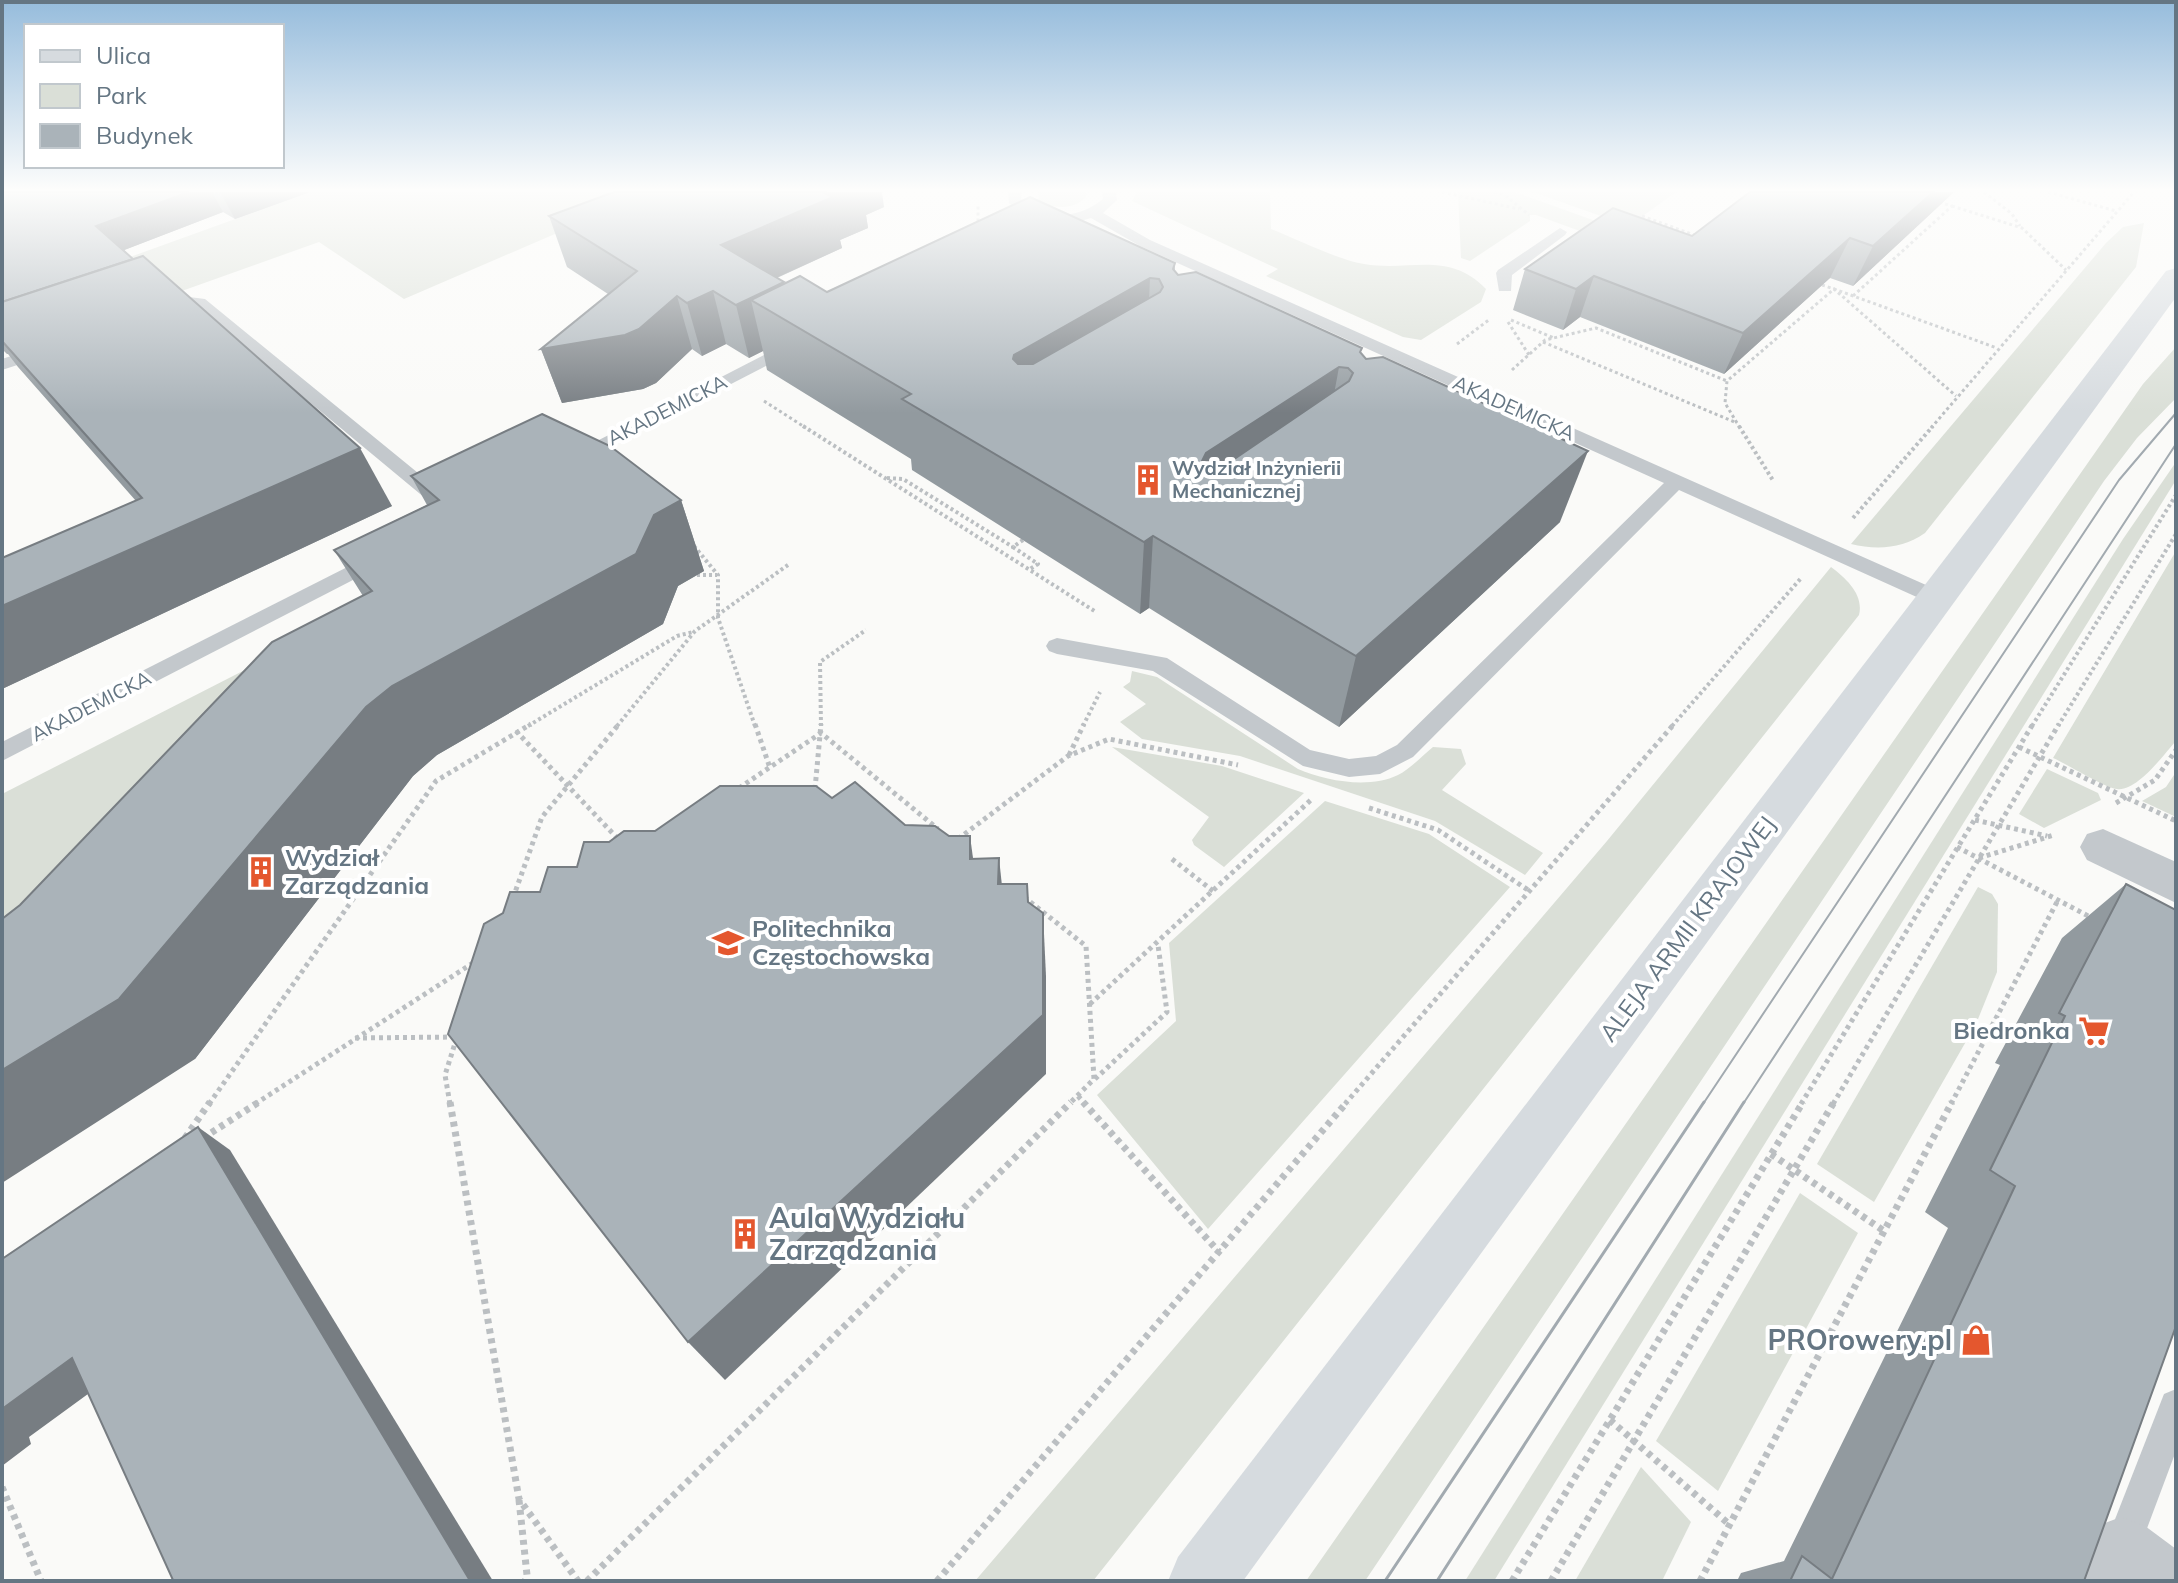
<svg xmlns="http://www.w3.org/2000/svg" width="2178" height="1583" font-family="Mulish,sans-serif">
	<rect width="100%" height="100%" fill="#fafaf8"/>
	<g fill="#dadfd7">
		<polygon points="310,192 652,192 404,299 319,242 165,297 119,261"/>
		<path d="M1038,192H1086L1087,195C1077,210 1053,210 1039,200Z"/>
		<path d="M1137,192H1270L1271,229C1297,239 1338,260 1364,264C1411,272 1448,250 1486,289L1481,302L1421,340L1403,337L1266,276L1278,269L1132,201Z"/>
		<polygon points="1458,192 1515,192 1687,254 1673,265 1536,215 1530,215 1530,221 1470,261 1461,258"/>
		<polygon points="1533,192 1676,192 1629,226"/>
		<path d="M2144,223L2136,267L1925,533C1903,549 1876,550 1851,544L2106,243L2123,227Z"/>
		<polygon points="2176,347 2176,398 2137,438 2104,481 1365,1581 1306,1581 2143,384"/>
		<polygon points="2176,462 2176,480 1494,1581 1465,1581 2123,539"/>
		<path d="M2176,551V741C2164,754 2137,792 2117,789C2105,788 2067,764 2053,758Z"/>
		<path d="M1831,567C1847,579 1864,595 1859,615L1093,1581H975L1607,841Z"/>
		<polygon points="362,610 2,1034 2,794"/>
		<path d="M1132,671L1157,677L1298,769C1326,781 1369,789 1398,775C1410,769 1422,756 1433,747L1461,749L1466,764L1442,790L1543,853L1525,875L1435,821L1240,756L1142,739L1120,722L1146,704L1123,687L1130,682Z"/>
		<polygon points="1112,747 1222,766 1304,793 1224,867 1194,845 1192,840 1209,817"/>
		<polygon points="2047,769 2098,793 2101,800 2044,828 2019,814"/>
		<polygon points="2176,772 2176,817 2142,801 2166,787"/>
		<polygon points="1325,801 1429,834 1510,887 1208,1229 1097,1095 1176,1021 1169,943"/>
		<polygon points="1978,887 1992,894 1998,904 1997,972 1976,1024 1874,1202 1817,1164"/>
		<polygon points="1800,1193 1858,1233 1718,1491 1656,1441"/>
		<polygon points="1641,1467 1691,1522 1662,1581 1575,1581"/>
	</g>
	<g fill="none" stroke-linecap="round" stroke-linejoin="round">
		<g stroke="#bbbfc2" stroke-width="3" stroke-dasharray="3 3" stroke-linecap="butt">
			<polyline points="1442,192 1519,209"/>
			<polyline points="1494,192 1505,195 1529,215"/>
			<polyline points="1984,192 2012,214 2020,226"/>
			<polyline points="2048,192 2116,211"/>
			<polyline points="1952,206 2022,228 2066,270"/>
			<polyline points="1642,216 1697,236"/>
			<polyline points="973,225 978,221 978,206"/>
			<polyline points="1822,285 1834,289 1956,396"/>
			<polyline points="1853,296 1952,206 1935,201"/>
			<polyline points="1511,320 1554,338"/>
			<polyline points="1508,322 1529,355"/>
			<polyline points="1543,342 1737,423"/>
			<polyline points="1457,344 1490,319"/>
			<polyline points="1512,370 1545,340 1596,328 1727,381"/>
			<polyline points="764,401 806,428"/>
			<polyline points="1740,428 1725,403 1727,381 1834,289 1997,348"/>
			<polyline points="1931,428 2134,192"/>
		</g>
		<g stroke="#bbbfc2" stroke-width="4" stroke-dasharray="3 3" stroke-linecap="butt">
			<polyline points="803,426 1096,612"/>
			<polyline points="1739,426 1774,482"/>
			<polyline points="887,478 903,479 1013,547"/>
			<polyline points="1853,518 1933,426"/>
			<polyline points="1023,540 1013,547 1038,564 1030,569"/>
			<polyline points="694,546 718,575 718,618 755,726"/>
			<polyline points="691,575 717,575"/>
			<polyline points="528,726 677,636 693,632"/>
			<polyline points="617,726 695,631 788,565"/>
			<polyline points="821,726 820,662 866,630"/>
			<polyline points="1083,726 1100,692"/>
			<polyline points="1672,726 1802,577"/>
			<polyline points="2032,726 2176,495"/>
			<polyline points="2058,726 2176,534"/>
		</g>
		<g stroke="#bbbfc2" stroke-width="5" stroke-dasharray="4 4" stroke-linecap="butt">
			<polyline points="755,724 770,768"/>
			<polyline points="516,731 620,841"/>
			<polyline points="2019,747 2176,821"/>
			<polyline points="1069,755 1084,724"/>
			<polyline points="739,788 821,733 938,829"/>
			<polyline points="815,789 821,724"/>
			<polyline points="2116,803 2155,780 2176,750"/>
			<polyline points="1369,808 1438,830 1528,890"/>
			<polyline points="1975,820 2047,836"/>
			<polyline points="958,839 1068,756 1109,739 1238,765"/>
			<polyline points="1957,847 2094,919"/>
			<polyline points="1979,858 2054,835"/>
			<polyline points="1172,859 1213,891"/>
			<polyline points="1024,897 1086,946 1094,1079 1069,1104"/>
			<polyline points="513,898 542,817 619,724"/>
			<polyline points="1090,1004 1313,798"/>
			<polyline points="355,1038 457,1037"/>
			<polyline points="1095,1079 1167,1012 1158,945"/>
			<polyline points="1078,1096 1085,1104"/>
			<polyline points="209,1104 436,781 531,724"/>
			<polyline points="255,1104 476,961"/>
			<polyline points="450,1104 445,1075 457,1037"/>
			<polyline points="1345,1104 1674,724"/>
			<polyline points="1801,1104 2033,724"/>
			<polyline points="1833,1104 2059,724"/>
			<polyline points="1951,1104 2058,900"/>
		</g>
		<g stroke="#bbbfc2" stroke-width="7" stroke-dasharray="5 5" stroke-linecap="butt">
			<polyline points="450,1102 519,1499 578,1581"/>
			<polyline points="1083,1102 1219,1252"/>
			<polyline points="185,1138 210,1102"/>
			<polyline points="203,1138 259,1102"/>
			<polyline points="1771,1154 1884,1231"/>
			<polyline points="1610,1420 1730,1525"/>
			<polyline points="2,1487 41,1581"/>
			<polyline points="519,1500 527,1575 525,1581"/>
			<polyline points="587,1581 1071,1102"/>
			<polyline points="937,1581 1347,1102"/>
			<polyline points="1512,1581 1803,1102"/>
			<polyline points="1551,1581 1834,1102"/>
			<polyline points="1700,1581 1952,1102"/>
		</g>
		<g fill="#c3c8cc" fill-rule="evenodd">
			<path d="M1008,192H1022L1021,199C1045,221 1079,219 1103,199L1102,192H1116L1117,200L1103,213L1150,240L1944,593L1947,598L1944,603H1930L1679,490L1413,757L1380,774L1349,777L1303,766L1153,671L1057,654L1049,651L1046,646L1049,641L1057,638L1167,658L1310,750L1349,759L1376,756L1397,745L1664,483L1140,246L1091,218C1062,227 1032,225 1009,203Z"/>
			<polygon points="1560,228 1567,232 1565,235 1512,275 1511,291 1499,291 1496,273 1498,270"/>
			<polygon points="181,296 205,299 445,495 448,499 445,503 431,503 195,307 182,306 166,311 158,306"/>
			<polygon points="793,340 799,341 801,345 799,349 580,462 573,464 564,458"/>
			<polygon points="45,345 51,346 53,350 51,354 2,370 2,359"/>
			<polygon points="377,552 384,554 387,559 384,564 2,761 2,742"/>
			<polygon points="2176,1389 2176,1451 2134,1563 2121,1568 2108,1563 2103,1550 2164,1394"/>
		</g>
		<g fill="#c3c8cc" fill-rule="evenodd">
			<polygon points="2103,829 2176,862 2176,903 2087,860 2080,847 2087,834"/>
			<polygon points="2121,1517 2145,1526 2176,1549 2176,1581 2077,1581 2097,1526"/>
		</g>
		<polygon fill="#d6dbdf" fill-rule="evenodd" points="2176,268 2176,297 1243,1581 1168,1581 1178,1557 2166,271"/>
		<g stroke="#a2aab0" stroke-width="2">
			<polyline points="1703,1104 2119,480 2176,413"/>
			<polyline points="1743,1104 2176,444"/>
		</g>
		<g stroke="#a2aab0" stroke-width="3">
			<polyline points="1385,1581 1704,1102"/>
			<polyline points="1437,1581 1744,1102"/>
		</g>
	</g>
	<g fill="#929a9f">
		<polygon points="2,192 310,192 235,219 223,212 124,250 392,506 2,689 2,606 136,501 18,367 8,354 7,354 2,349"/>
		<polygon points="1954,192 1853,286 1830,278 1724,374 1580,317 1563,330 1513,310 1525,269 1692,236"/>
		<polygon points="884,207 866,215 868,228 840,240 842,248 777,278 785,284 827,292 1175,263 1175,271 1178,275 1361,354 1560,522 1339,727 1149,608 1140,614 912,470 911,459 767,370 763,351 749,358 726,344 702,356 692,349 656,383 643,389 562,403 541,349 608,294 567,267 549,216"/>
		<polygon points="411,476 681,500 704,571 678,586 663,624 437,755 413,776 195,1059 20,905 363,596 334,550 427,505"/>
		<polygon points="2126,884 2084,1581 1737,1581 1741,1573 1784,1561 1948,1228 1925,1212 2000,1065 1995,1063 2062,938"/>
	</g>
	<g fill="#777d82">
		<polygon points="189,192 212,192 223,212 114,254 96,226"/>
		<polygon points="220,192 310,192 235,219"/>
		<polygon points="827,192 882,192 884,207 866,215 868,228 840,240 842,248 734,297 721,245"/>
		<polygon points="1933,192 1954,192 1853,286 1873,246"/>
		<polygon points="1850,238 1830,278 1724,374 1743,333"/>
		<polygon points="1594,276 1580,317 1563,330 1576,289"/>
		<polygon points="1150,278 1147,347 1017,425 1013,359 1014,355"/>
		<polygon points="784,282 793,325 751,300 763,351 749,358 736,305"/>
		<polygon points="713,291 726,344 702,356 687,303"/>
		<polygon points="677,296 692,349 656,383 643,389 562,403 541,349"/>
		<polygon points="1339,367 1326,438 1199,525 1202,461 1206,453"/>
		<polygon points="360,448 392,506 2,689 2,606"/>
		<polygon points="1588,451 1560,522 1339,727 1356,656"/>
		<polygon points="681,500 704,571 678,586 663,624 437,755 413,776 195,1059 2,1183 2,1070 366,707 392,686 654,515"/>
		<polygon points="1153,536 1149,608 1140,614 1144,542"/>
		<polygon points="970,836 979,902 970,859"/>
		<polygon points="999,858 1006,923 998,884"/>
		<polygon points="1043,913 1046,976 1046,1074 725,1380 688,1342"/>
		<polygon points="198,1127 230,1150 493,1581 467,1581"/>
		<polygon points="72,1358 114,1375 29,1437 31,1444 2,1466 2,1409"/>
	</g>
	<g fill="#aab3b9" stroke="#777d82" stroke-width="2" fill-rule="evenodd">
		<polygon points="2,192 189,192 96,226 133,259 2,302"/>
		<polygon points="614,192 827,192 824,193 833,197 721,245 784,282 736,305 713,291 687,303 677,296 639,329 625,335 541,349 637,271 549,216"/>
		<polygon points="1750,192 1933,192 1873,246 1850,238 1743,333 1594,276 1576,289 1525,269 1613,208 1692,236"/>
		<path d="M1030,197L1175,263L1173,269L1178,275L1196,272L1362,348L1360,352L1366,359L1383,357L1588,451L1356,656L1153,536L1144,542L902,399L911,394L751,300L800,276L827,292ZM1150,278L1159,279L1163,287L1160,292L1033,364H1018L1013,359L1014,355ZM1339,367L1348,368L1353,373L1349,381L1224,466H1208L1202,461L1206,453Z"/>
		<polygon points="143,256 360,448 2,606 2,558 142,498 2,341 2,302"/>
		<polygon points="542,414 610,446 681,500 654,515 636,554 392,686 366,707 119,999 2,1070 2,919 20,905 272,642 372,591 334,550 439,500 411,476"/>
		<polygon points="855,782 905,825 935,826 949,836 970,836 970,859 999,858 998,884 1027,884 1028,902 1043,913 1043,1015 688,1342 448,1034 484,924 503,913 510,892 540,892 548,867 577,867 584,842 609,842 624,831 655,831 720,786 816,786 832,798"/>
		<polygon points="2126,884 2176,910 2176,1326 2084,1581 1790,1581 1802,1556 1832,1579 2015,1186 1990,1170 2065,1016 2059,1013"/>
		<polygon points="198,1127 469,1579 467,1581 172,1581 173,1580 72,1358 2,1409 2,1259"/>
	</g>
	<linearGradient id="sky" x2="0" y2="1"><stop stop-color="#96bcdc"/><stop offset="0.46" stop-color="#fdfdfc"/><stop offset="1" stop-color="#fdfdfc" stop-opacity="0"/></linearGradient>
	<rect width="2178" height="413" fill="url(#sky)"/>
	<defs>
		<symbol id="building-bare" viewBox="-9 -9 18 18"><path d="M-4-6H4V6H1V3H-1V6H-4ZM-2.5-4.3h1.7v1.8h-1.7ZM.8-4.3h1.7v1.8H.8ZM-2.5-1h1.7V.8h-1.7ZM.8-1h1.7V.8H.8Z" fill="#e4572e" stroke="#fff" stroke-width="2.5" paint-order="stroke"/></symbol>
		<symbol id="university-bare" viewBox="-9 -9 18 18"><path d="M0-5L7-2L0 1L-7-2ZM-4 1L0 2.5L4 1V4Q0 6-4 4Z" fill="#e4572e" stroke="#fff" stroke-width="2.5" paint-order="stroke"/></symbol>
		<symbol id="supermarket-bare" viewBox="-9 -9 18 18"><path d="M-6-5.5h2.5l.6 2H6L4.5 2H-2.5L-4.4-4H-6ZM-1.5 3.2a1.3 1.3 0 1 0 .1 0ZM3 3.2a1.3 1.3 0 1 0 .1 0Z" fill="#e4572e" stroke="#fff" stroke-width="2.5" paint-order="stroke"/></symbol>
		<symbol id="shop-bare" viewBox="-9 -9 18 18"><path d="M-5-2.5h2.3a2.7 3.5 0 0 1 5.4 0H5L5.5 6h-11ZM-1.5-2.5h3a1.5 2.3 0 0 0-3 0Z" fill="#e4572e" stroke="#fff" stroke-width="2.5" paint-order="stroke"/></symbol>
	</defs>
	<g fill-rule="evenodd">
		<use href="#building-bare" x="1126" y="458" width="44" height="44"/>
		<use href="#building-bare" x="239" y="850" width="44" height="44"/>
		<use href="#university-bare" x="706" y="921" width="44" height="44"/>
		<use href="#supermarket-bare" x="2072" y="1009" width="44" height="44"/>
		<use href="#building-bare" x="723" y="1212" width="44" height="44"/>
		<use href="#shop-bare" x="1954" y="1318" width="44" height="44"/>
	</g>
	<g text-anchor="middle" stroke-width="8" stroke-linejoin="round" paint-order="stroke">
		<g font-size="20" fill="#657683" stroke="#fff">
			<text transform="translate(1514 408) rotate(24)" y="7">AKADEMICKA</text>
			<text transform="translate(667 410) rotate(-27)" y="7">AKADEMICKA</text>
			<text transform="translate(91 706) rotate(-27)" y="7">AKADEMICKA</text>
		</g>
		<g font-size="20" font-weight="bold" fill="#657683" stroke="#fff" text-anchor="start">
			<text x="1172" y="475">Wydział Inżynierii<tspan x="1172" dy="23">Mechanicznej</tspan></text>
		</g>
		<g font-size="24" font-weight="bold" fill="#657683" stroke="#fff" text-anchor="start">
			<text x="285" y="866">Wydział<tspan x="285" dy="28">Zarządzania</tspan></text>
			<text x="752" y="937">Politechnika<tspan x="752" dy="28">Częstochowska</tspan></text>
			<text x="2070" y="1039" text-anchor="end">Biedronka</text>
		</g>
		<g font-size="24" fill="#657683" stroke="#fff">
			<text transform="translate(1688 929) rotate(-53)" y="8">ALEJA ARMII KRAJOWEJ</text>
		</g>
		<g font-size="28" font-weight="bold" fill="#657683" stroke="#fff" text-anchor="start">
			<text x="769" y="1228">Aula Wydziału<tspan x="769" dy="32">Zarządzania</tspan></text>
			<text x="1952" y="1350" text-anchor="end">PROrowery.pl</text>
		</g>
	</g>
	<rect width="2178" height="1583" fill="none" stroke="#657683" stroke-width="8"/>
	<rect x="24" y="24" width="260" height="144" fill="#ffffff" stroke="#c1c8cd" stroke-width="2"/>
	<rect x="40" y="50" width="40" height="12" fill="#d6dbdf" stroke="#c1c8cd" stroke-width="2"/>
	<text x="96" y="64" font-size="24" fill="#657683">Ulica</text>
	<rect x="40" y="84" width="40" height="24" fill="#dadfd7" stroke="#c1c8cd" stroke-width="2"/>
	<text x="96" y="104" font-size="24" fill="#657683">Park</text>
	<rect x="40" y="124" width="40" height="24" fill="#aab3b9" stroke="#c1c8cd" stroke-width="2"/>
	<text x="96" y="144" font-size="24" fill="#657683">Budynek</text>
</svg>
